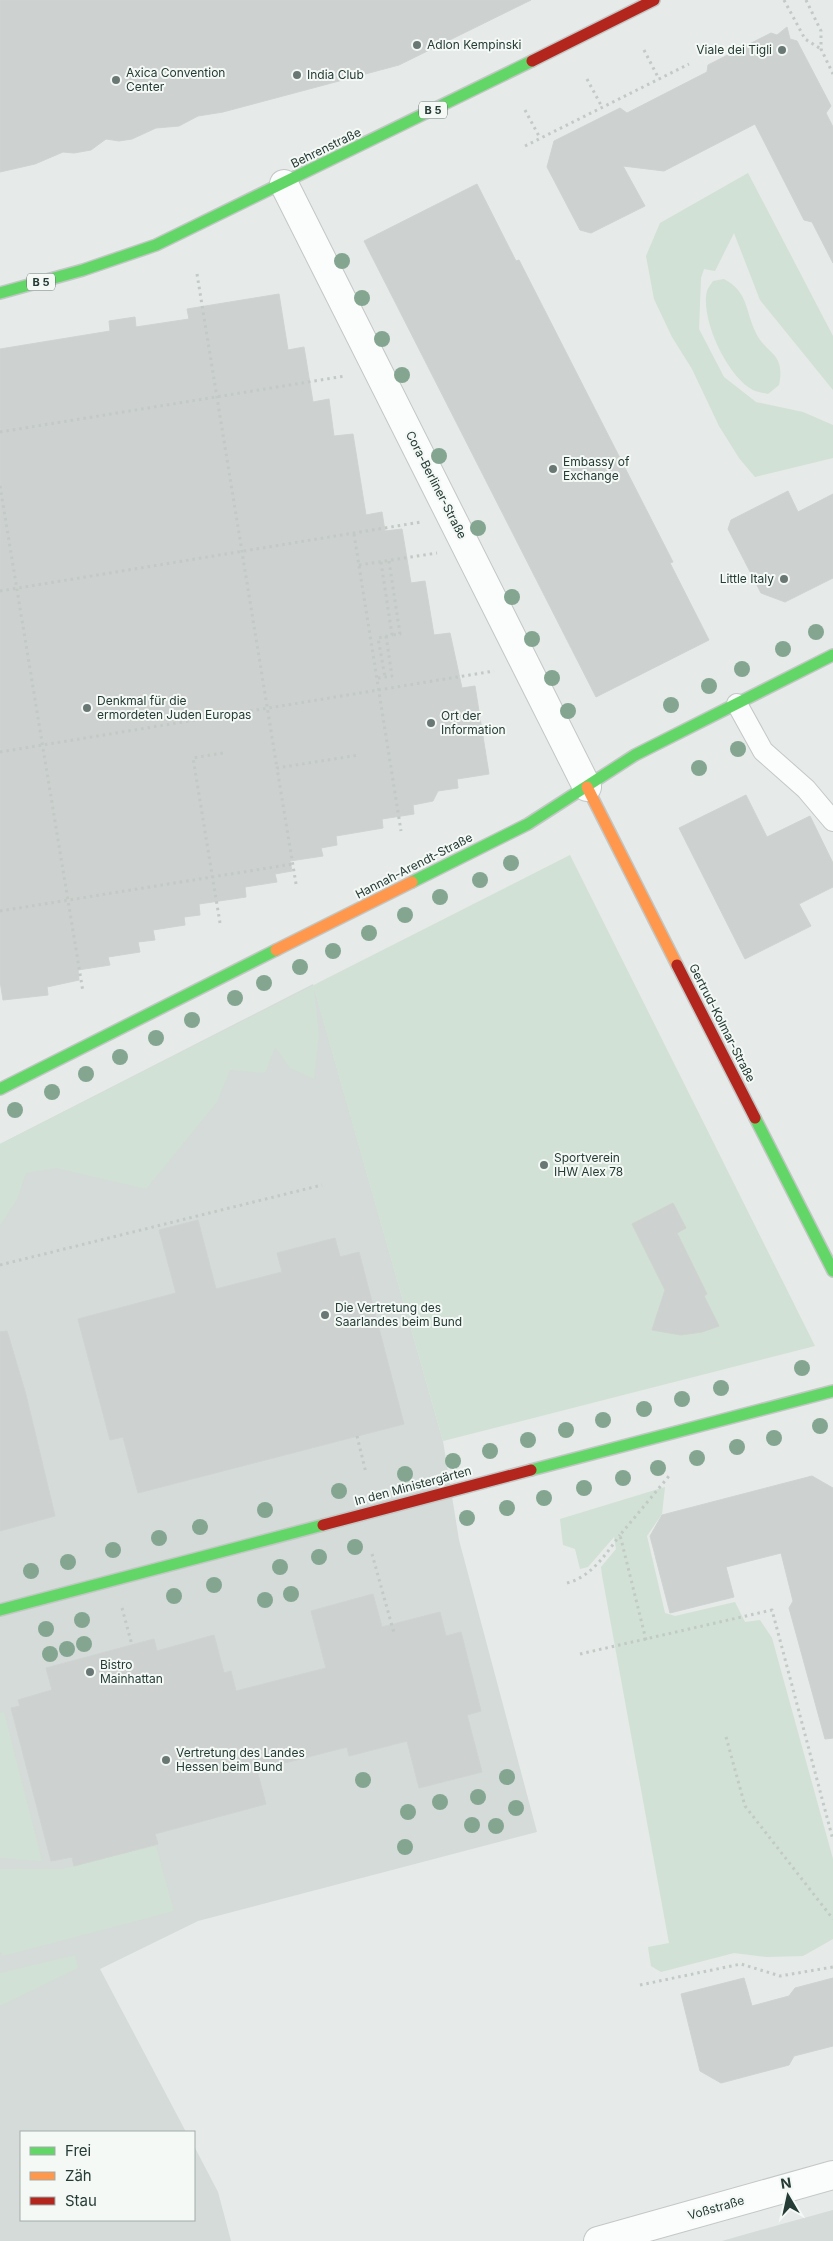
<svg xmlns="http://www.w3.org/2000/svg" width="833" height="2241" font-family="Inter,sans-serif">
	<rect width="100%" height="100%" fill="#e6eae8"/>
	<g fill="#d4dbd8">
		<polygon points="313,984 443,1441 459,1540 537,1832 198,1921 100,1969 186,2132 21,2132 21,2220 194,2220 194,2146 218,2192 231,2241 0,2241 0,1144"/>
		<polygon points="833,2210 833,2241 722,2241 782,2224"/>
	</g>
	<g fill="#d1e1d5">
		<polygon points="748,173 833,336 833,390 760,300 734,233 715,271 704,269 701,278 699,329 724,377 756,402 803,412 833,425 833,458 755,477 739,458 719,426 692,369 672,337 654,299 646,256 660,223"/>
		<path d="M724,279C748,292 745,309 755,331C765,355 786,351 779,385L768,394C763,393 757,392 753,390C727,377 700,318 707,291C708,288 711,284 713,281Z"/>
		<polygon points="570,855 815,1346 443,1441 314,989 319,1035 314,1079 290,1068 275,1047 265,1073 230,1070 217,1102 146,1189 56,1168 26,1173 17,1199 0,1226 0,1144"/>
		<polygon points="665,1487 662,1514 647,1536 665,1613 675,1616 735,1602 745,1622 760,1620 772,1638 833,1859 833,1939 803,1956 767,1957 734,1953 661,1972 651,1966 648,1947 669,1943 602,1575 601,1567 616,1549 614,1537 588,1567 580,1569 575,1549 563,1545 560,1519"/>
		<polygon points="4,1712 42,1861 0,1858 0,1713"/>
		<polygon points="156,1846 174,1911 3,1956 0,1950 0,1869 62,1869"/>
		<polygon points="75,1955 78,1968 0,2006 0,1973"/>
	</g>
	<g fill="#cdd1cf" stroke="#cfd3d1">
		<polygon points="0,0 531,0 399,65 223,112 198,116 179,126 156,128 132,139 119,141 106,139 91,150 74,153 63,152 35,164 0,172"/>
		<polygon points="787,27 790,39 797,41 831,106 826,113 833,127 833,263 812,222 804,220 755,124 664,171 623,166 645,206 591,233 580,230 547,167 554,141 620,108 627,113 707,72 708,65 771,33 777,35"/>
		<polygon points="477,184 516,261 519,260 673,562 670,563 709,640 596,697 364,241"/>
		<polygon points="279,294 288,350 304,347 313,402 329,399 334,436 353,434 366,515 382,512 385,531 402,529 411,583 425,581 434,635 450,633 462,688 475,686 489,774 457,779 458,788 438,791 433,801 413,805 414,814 382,819 383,828 336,836 337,845 321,848 323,856 290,861 292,871 275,874 277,882 245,887 246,897 199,904 200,915 184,917 185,925 153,930 155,940 138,942 140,952 108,957 110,965 78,970 79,980 47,987 48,995 3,1000 0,981 0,349 110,331 109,321 135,317 136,327 189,319 187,309"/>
		<polygon points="788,491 798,512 833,494 833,578 785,602 761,593 728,529 731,520"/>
		<polygon points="746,795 767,837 810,816 833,863 833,887 799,904 811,926 745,959 679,828"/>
		<polygon points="673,1203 686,1228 677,1233 707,1294 704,1296 719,1326 702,1332 681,1335 652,1330 665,1290 632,1224"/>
		<polygon points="198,1220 216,1289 282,1272 277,1253 335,1238 340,1257 359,1252 404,1424 138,1493 123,1437 110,1440 78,1319 176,1293 159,1230"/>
		<polygon points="7,1331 26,1395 55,1516 0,1531 0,1332"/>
		<polygon points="812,1476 833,1488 833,1738 825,1739 789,1608 793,1601 781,1553 726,1567 734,1597 670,1613 650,1536 662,1515"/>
		<polygon points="373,1594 382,1627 440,1612 446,1636 461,1632 481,1711 467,1715 482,1772 419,1788 407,1741 349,1756 347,1747 257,1770 266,1804 155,1834 158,1844 74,1866 72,1857 51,1861 11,1708 20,1706 18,1700 52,1690 46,1668 154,1639 157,1651 214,1635 224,1673 231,1671 236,1691 326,1668 311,1611"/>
		<polygon points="744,1978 752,2006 789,1996 795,1988 833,1978 833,2046 794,2056 789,2065 721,2083 700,2071 681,1994"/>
	</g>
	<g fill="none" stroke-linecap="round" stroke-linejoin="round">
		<defs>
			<polyline id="lane" points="737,704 763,751 806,789 833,821"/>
			<g id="street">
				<polyline points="284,184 587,787"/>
				<polyline points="598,2241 833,2175"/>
			</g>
			<g id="fast">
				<polyline points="0,293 83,270 156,245 532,61"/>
				<polyline points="412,882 528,824 635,755 833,655"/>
				<polyline points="0,1089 276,950"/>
				<polyline points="755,1118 833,1271"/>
				<polyline points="531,1470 833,1391"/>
				<polyline points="0,1610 323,1525"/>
			</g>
			<g id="slow">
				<polyline points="587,787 677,965"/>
				<polyline points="276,950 412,882"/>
			</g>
			<g id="jam">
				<polyline points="532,61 654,0"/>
				<polyline points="677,965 755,1118"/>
				<polyline points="323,1525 531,1470"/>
			</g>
		</defs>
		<use href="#lane" stroke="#c3c7c5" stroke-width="22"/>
		<use href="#street" stroke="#c3c7c5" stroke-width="30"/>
		<use href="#fast" stroke="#c2c7c5" stroke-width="14"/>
		<use href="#slow" stroke="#c2c7c5" stroke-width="14"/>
		<use href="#jam" stroke="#c2c7c5" stroke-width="14"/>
		<g stroke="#c2cac6" stroke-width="3" stroke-dasharray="2.5 4" stroke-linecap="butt">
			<polyline points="784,0 805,39 821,49"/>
			<polyline points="806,0 821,31 821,49 833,74"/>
			<polyline points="644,50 659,79"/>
			<polyline points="587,79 602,107"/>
			<polyline points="525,110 540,138"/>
			<polyline points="525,146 689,64"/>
			<polyline points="197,274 277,768"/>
			<polyline points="0,432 345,376"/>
			<polyline points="0,486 83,992"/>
			<polyline points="354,534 401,831"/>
			<polyline points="389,561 400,634 392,635"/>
			<polyline points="381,562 392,635 378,638 385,677"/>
			<polyline points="359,565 437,553"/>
			<polyline points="0,591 421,522"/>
			<polyline points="378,678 392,676 386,636"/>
			<polyline points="0,752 494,671"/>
			<polyline points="296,884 277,768 359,755"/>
			<polyline points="0,911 293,864"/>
			<polyline points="220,923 193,758 223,753"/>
			<polyline points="0,1265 322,1185"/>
			<polyline points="357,1436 366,1473"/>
			<polyline points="372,1554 394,1633"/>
			<path d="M567,1583C591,1577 606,1554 620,1535"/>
			<polyline points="122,1608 132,1645"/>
			<polyline points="646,1640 620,1535 669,1476"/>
			<polyline points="580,1654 772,1610 833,1840"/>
			<polyline points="726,1737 745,1806 833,1919"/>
			<polyline points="640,1985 741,1964 780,1976 833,1967"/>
		</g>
		<use href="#lane" stroke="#fbfcfc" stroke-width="20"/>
		<use href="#street" stroke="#fbfcfc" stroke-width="28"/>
		<use href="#fast" stroke="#63d668" stroke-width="11"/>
		<use href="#slow" stroke="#ff974d" stroke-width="11"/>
		<use href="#jam" stroke="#b3261e" stroke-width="11"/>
	</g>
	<g fill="#84a691">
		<circle cx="342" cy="261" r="8"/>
		<circle cx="362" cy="298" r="8"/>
		<circle cx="382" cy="339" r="8"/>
		<circle cx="402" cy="375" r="8"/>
		<circle cx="439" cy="456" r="8"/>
		<circle cx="478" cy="528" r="8"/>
		<circle cx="512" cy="597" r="8"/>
		<circle cx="816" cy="632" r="8"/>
		<circle cx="532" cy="639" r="8"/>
		<circle cx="783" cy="649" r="8"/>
		<circle cx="742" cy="669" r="8"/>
		<circle cx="552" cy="678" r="8"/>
		<circle cx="709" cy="686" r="8"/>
		<circle cx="671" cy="705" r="8"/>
		<circle cx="568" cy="711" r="8"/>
		<circle cx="738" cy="749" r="8"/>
		<circle cx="699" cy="768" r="8"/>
		<circle cx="511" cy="863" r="8"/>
		<circle cx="480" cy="880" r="8"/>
		<circle cx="440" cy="897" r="8"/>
		<circle cx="405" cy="915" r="8"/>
		<circle cx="369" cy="933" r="8"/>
		<circle cx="333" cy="951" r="8"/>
		<circle cx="300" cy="967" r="8"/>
		<circle cx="264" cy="983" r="8"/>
		<circle cx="235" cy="998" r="8"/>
		<circle cx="192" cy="1020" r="8"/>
		<circle cx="156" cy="1038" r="8"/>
		<circle cx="120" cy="1057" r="8"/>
		<circle cx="86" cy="1074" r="8"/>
		<circle cx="52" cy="1092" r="8"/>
		<circle cx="15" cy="1110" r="8"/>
		<circle cx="802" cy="1368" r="8"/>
		<circle cx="721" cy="1388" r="8"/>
		<circle cx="682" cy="1399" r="8"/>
		<circle cx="644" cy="1409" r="8"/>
		<circle cx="603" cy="1420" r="8"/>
		<circle cx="820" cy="1426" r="8"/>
		<circle cx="566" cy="1430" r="8"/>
		<circle cx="774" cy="1438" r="8"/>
		<circle cx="528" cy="1440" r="8"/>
		<circle cx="737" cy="1447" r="8"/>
		<circle cx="490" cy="1451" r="8"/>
		<circle cx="697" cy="1458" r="8"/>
		<circle cx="453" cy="1461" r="8"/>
		<circle cx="658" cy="1468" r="8"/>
		<circle cx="405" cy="1474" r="8"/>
		<circle cx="623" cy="1478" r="8"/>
		<circle cx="584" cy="1488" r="8"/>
		<circle cx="339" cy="1491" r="8"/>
		<circle cx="544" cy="1498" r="8"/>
		<circle cx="507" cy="1508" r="8"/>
		<circle cx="265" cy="1510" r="8"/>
		<circle cx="467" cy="1518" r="8"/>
		<circle cx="200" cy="1527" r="8"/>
		<circle cx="159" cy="1538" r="8"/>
		<circle cx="355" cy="1547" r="8"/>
		<circle cx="113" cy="1550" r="8"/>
		<circle cx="319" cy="1557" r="8"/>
		<circle cx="68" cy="1562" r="8"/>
		<circle cx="280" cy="1567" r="8"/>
		<circle cx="31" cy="1571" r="8"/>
		<circle cx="214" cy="1585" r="8"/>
		<circle cx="291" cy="1594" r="8"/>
		<circle cx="174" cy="1596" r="8"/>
		<circle cx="265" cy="1600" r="8"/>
		<circle cx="82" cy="1620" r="8"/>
		<circle cx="46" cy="1629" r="8"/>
		<circle cx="84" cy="1644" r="8"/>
		<circle cx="67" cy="1649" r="8"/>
		<circle cx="50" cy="1654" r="8"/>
		<circle cx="507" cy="1777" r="8"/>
		<circle cx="363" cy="1780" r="8"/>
		<circle cx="478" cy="1797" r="8"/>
		<circle cx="440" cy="1802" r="8"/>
		<circle cx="516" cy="1808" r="8"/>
		<circle cx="408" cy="1812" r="8"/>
		<circle cx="472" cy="1825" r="8"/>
		<circle cx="496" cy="1826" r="8"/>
		<circle cx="405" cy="1847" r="8"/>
	</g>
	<g fill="#697874" stroke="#f4f9f6" stroke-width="2">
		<circle cx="417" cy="45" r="5"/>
		<circle cx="782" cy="50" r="5"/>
		<circle cx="297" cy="75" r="5"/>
		<circle cx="116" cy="80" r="5"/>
		<circle cx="553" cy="469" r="5"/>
		<circle cx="784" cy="579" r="5"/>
		<circle cx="87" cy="708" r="5"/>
		<circle cx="431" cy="723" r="5"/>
		<circle cx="544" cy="1165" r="5"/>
		<circle cx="325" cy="1315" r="5"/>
		<circle cx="90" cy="1672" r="5"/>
		<circle cx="166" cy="1760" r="5"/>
	</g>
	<g text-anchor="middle" stroke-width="4" stroke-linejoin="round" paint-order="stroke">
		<g fill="#f4f9f6" stroke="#63746f" stroke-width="1">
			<rect x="419" y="101.5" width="28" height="17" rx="4"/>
			<rect x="27" y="273.5" width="28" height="17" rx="4"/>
		</g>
		<g font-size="11" font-weight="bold" fill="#253b35">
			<text x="433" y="114">B 5</text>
			<text x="41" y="286">B 5</text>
		</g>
		<g font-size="12" fill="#253b35" stroke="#f4f9f6" text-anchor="start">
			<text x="427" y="49">Adlon Kempinski</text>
			<text x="772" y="54" text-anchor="end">Viale dei Tigli</text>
			<text x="126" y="77">Axica Convention<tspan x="126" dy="14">Center</tspan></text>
			<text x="307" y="79">India Club</text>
			<text x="563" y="466">Embassy of<tspan x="563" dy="14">Exchange</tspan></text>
			<text x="774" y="583" text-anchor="end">Little Italy</text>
			<text x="97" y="705">Denkmal für die<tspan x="97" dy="14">ermordeten Juden Europas</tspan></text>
			<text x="441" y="720">Ort der<tspan x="441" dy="14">Information</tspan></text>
			<text x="554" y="1162">Sportverein<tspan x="554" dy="14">IHW Alex 78</tspan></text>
			<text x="335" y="1312">Die Vertretung des<tspan x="335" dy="14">Saarlandes beim Bund</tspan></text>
			<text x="100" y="1669">Bistro<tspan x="100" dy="14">Mainhattan</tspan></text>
			<text x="176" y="1757">Vertretung des Landes<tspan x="176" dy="14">Hessen beim Bund</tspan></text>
		</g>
		<g font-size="12" fill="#253b35" stroke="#f4f9f6">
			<text transform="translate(326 148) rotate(-26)" y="4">Behrenstraße</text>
			<text transform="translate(436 485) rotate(63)" y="4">Cora-Berliner-Straße</text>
			<text transform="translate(414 866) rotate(-27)" y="4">Hannah-Arendt-Straße</text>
			<text transform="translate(722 1023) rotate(63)" y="4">Gertrud-Kolmar-Straße</text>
			<text transform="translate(413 1486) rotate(-15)" y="4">In den Ministergärten</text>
			<text transform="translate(716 2208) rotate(-16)" y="4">Voßstraße</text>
		</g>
	</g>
	<rect x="20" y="2131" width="175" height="90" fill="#f4f9f6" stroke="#a1ada9"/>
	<rect x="30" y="2147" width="25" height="8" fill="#63d668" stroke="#a1ada9"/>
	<text x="65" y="2156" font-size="15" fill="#253b35">Frei</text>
	<rect x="30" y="2172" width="25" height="8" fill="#ff974d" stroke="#a1ada9"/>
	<text x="65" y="2181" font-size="15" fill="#253b35">Zäh</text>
	<rect x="30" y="2197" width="25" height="8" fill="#b3261e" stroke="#a1ada9"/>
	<text x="65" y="2206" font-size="15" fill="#253b35">Stau</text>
	<g transform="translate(788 2196) rotate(351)" stroke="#f4f9f6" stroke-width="4" paint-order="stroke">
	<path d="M0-4L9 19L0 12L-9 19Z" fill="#253b35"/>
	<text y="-8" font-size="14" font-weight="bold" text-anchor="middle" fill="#253b35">N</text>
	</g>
</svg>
